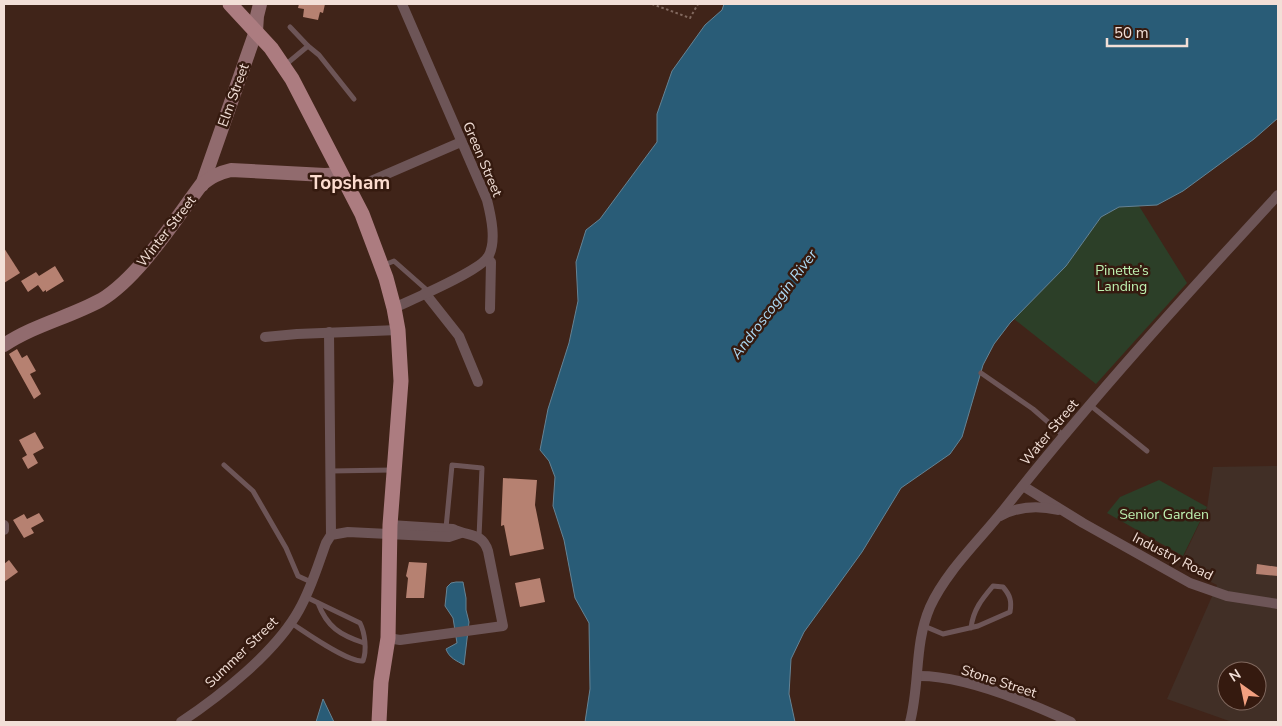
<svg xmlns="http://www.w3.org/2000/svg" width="1282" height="726" font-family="'Nunito Sans',sans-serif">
	<rect width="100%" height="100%" fill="#402419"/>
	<path fill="#412f26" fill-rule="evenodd" d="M1278,466V722H1232L1167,699L1217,585L1179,566L1207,508L1213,467ZM1227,671H1257V701H1227Z"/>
	<g fill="#2c3f28">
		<polygon points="1139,206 1187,283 1096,384 1014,319 1066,266 1101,217 1119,207"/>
		<polygon points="1159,480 1207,507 1183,556 1107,513 1120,497"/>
	</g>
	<g fill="#295c77" stroke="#658394">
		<polygon points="724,4 1278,4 1278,118 1254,139 1183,191 1157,205 1119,207 1101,217 1066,266 1010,323 994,344 983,365 962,437 950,454 901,488 862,552 804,632 791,659 789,694 795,722 585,722 590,689 589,623 575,598 564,540 553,506 555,477 549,461 540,450 548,409 569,343 578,301 576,262 586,230 600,219 657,142 657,114 672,71 705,25 722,10"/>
		<path d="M456,582H463L466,598V610L469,622L464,665C457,661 449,658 446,649L457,643L453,618L445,606L447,587L451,583Z"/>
		<polygon points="323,699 334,722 316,722"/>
	</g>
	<g fill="#b68171">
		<polygon points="299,4 325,4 323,13 320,12 318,20 303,17 304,9 298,8"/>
		<polygon points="4,248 20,273 4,283"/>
		<polygon points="55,266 64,281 46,292 46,290 43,292 38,285 28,292 21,281 36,272 39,276"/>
		<polygon points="17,349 22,358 27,355 36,371 30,374 41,394 34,399 9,354"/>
		<polygon points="35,432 44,448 33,454 38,463 28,469 22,458 27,455 19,440"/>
		<polygon points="503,478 537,480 535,505 544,549 510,556 504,525 501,526"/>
		<polygon points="39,513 44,521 31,528 34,533 24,538 13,520 24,514 27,519"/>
		<polygon points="9,560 18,572 4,582 4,564"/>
		<polygon points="409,562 427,563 424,598 406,598 408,578 406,576"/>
		<polygon points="1257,564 1278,567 1278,576 1256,574"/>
		<polygon points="540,578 545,602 520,607 515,583"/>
	</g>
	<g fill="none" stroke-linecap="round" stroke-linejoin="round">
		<polyline stroke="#82695f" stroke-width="2" stroke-dasharray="2.5 2.5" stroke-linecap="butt" points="652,4 690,18 698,4"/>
		<g stroke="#6d5557" stroke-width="5">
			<polyline points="290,27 308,46 319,55 354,99"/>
			<polyline points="284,66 308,46"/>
			<polyline points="384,265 394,261 428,291"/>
			<polyline points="981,373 1033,409 1063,435"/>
			<polyline points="1090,405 1147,451"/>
			<polyline points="224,465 253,491 286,548 298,576 311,582"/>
			<polyline points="331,471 392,470"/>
			<polyline points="446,528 452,465 482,468 479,537"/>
			<path d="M318,603C327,627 340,635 364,643"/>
			<path d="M291,623C305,632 348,663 363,661C367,650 365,633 360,623L306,597"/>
			<path d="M924,626L943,634L978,626L1010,612C1012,601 1010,595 1003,587L993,586C982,599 973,610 971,628"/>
		</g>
		<g stroke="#6d5557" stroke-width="10">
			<polyline points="350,190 461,142"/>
			<polyline points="487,258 491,262 490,309"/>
			<polyline points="425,293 459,336 478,382"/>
			<path d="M394,308C413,299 478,272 488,257C497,242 491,216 487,200L402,4"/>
			<polyline points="329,332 331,535"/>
			<polyline points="265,337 297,334 398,330"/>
			<polyline points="1023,486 1083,523 1190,583 1227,596 1278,604"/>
			<path d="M1000,516C1019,506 1038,505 1058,510"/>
			<polyline points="4,525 4,530"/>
			<path d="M388,638L400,640L503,626L488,551C482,532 469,537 453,529L390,525"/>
			<path d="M917,676C964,675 1028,702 1071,722"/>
			<path d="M181,722C220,696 276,652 299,610C311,589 318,565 326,543L331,535L348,532L449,537L461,533"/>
			<path d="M910,722C920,684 914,644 930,607C947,570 980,540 1005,508C1091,399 1184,297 1278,195"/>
		</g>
		<g stroke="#916b6e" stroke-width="14">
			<polyline points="202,185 256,31 257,16 260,4"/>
			<path d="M4,345C34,325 70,317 101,300C139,277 174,221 201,185C211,177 218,173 231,170L325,175L341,174"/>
		</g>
		<polyline stroke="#ac7c80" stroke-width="15" points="230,4 271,48 292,79 362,214 386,278 394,308 398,330 401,381 390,525 388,638 381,682 379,722"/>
	</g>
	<g text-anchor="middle" stroke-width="5" stroke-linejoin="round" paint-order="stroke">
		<g font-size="14" fill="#f2dfd7" stroke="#351a0f">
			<text transform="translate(233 95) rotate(-70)" y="5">Elm Street</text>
			<text transform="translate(483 159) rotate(67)" y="5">Green Street</text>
			<text transform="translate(166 231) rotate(-52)" y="5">Winter Street</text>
			<text transform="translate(1049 432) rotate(-50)" y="5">Water Street</text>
			<text transform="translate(1173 556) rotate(27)" y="5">Industry Road</text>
			<text transform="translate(241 652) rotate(-44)" y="5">Summer Street</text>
			<text transform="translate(999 681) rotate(18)" y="5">Stone Street</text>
		</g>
		<g font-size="14" fill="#bef1b1" stroke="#351a0f">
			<text x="1122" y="275">Pinette’s<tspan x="1122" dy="16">Landing</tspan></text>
			<text x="1164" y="519">Senior Garden</text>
		</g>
		<g font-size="15" font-style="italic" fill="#acd9f4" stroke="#351a0f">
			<text transform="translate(774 304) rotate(-53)" y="5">Androscoggin River</text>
		</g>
		<g font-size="19" font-weight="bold" fill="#fcdccf" stroke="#351a0f">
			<text x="350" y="189">Topsham</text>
		</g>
	</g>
	<rect width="1282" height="726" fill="none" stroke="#f2dfd7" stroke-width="10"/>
	<g transform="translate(1242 686) rotate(327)"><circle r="24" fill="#351a0f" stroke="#81695f"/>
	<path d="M0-4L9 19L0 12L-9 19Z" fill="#f2a080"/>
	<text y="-8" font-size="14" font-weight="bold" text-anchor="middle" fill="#f2dfd7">N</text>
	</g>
	<path d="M1107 38v8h80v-8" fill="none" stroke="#f2dfd7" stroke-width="2.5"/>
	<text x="1114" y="38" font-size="15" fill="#f2dfd7" stroke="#351a0f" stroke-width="4" paint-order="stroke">50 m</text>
</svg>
